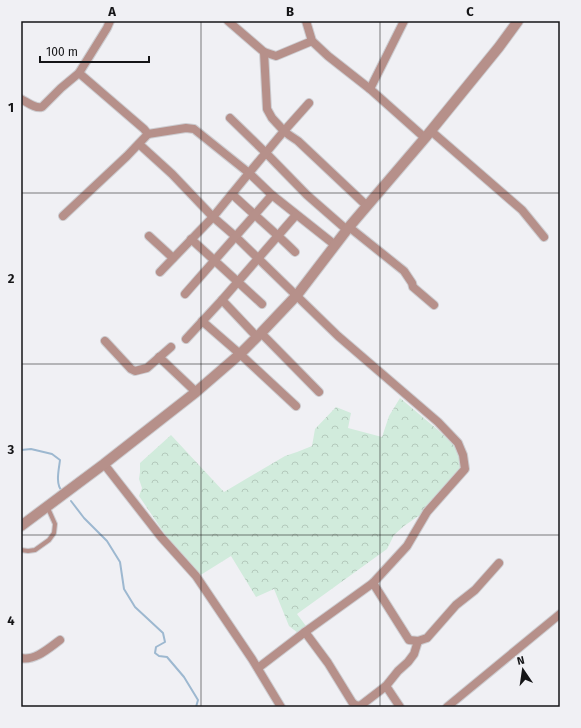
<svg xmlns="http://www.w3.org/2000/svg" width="581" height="728" font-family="'Fira Sans',sans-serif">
	<defs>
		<pattern id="forest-crowns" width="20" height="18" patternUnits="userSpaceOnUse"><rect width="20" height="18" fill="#d1ebdc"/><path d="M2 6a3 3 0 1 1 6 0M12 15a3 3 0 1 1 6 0" fill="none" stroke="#b3c9bc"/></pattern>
	</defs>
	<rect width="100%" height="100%" fill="#f0f0f4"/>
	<polygon fill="url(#forest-crowns)" points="400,398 438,430 458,449 463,466 459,473 420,515 404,526 394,535 387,549 297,614 306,626 298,633 289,626 274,589 256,597 231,556 199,576 177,552 139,496 142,488 139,479 140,472 140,463 171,435 224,492 285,456 297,452 312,446 315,429 336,407 351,413 348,428 382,437 389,416"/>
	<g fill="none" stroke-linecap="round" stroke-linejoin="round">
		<g stroke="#9db8d0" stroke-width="2">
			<path d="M21,450L31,449L52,454L60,460C59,469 55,484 62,491"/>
			<polyline points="71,501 84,518 107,541 120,562 124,589 135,607 163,633 165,642 156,647 155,653 159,656 167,657 184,677 198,700 196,707"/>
		</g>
		<defs>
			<polyline id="service" points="21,550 28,551 35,550 49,540 54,533 55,524 47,506"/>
			<g id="minor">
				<polyline points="228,21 264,52 276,56 312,41"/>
				<polyline points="306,21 312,41 328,56 370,89 425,138"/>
				<polyline points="264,52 267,109 272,118 284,131 309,103"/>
				<polyline points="370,89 404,21"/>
				<path d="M21,99C27,102 35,109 42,107L61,88L79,73L107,28L110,21"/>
				<polyline points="230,118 266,153 307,195 347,230"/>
				<polyline points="431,131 522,210 544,237"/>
				<polyline points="148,134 186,128 194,129 249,173 272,195 335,245"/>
				<polyline points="139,144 172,174 213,217 235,236 338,336 438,422 458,443 463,455 465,469 427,512 407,546 373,583 305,632 258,668"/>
				<path d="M232,194C253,214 275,232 295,252"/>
				<polyline points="63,216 127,156 148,134 144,129 79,73"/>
				<polyline points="349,227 404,271 412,283 413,287 434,305"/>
				<polyline points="149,236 173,258"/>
				<polyline points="191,239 262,304"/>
				<polyline points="160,272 213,217 249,173 284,131 289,135 298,141 367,206"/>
				<polyline points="185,294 272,195"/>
				<polyline points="222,300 257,337"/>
				<polyline points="202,321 240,354 296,406"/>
				<polyline points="261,333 319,392"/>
				<polyline points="186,339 222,300 296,215"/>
				<polyline points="105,341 131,369 135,371 147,368 171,347"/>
				<polyline points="159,357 196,392"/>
				<polyline points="104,464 161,537 196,576 252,659 281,707"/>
				<polyline points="373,583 409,640 418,641 427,638 456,605 475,590 499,563"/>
				<polyline points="305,632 328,663 352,702 355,705 360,706 386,686 398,671 408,662 414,654 418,641"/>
				<path d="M21,658C35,661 49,648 60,640"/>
				<polyline points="386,686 400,707"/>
				<polyline points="447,707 560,614"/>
			</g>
			<polyline id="tertiary" points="21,526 104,464 196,392 240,354 261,333 297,295 349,227 425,138 499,47 518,21"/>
		</defs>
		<use href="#service" stroke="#cdcdd1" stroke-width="6"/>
		<use href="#minor" stroke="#cdcdd1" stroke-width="10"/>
		<use href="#tertiary" stroke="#cdcdd1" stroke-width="12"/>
		<use href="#service" stroke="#b6908a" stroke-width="4"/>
		<use href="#minor" stroke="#b6908a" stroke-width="8"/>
		<use href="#tertiary" stroke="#b6908a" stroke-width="10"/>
	</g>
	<path fill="none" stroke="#151517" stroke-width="1" stroke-opacity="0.55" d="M201,21V707M380,21V707M21,193H560M21,364H560M21,535H560"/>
	<rect width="581" height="728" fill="none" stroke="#f0f0f4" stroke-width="44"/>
	<g transform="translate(523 670) rotate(347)" stroke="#f0f0f4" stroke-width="3" paint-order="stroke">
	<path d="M0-3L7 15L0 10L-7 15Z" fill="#151517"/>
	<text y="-6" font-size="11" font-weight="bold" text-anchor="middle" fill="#151517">N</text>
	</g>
	<path d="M40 56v6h109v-6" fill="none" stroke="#151517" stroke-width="2"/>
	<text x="46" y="56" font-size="12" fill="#151517" stroke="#f0f0f4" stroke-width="3" paint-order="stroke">100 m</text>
	<rect x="22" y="22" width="537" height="684" fill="none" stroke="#151517" stroke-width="1.5"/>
	<g font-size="13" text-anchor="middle" font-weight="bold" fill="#151517">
		<text x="112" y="16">A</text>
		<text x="290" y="16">B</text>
		<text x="470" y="16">C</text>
		<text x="11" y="112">1</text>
		<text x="11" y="283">2</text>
		<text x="11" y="454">3</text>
		<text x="11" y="625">4</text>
	</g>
</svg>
